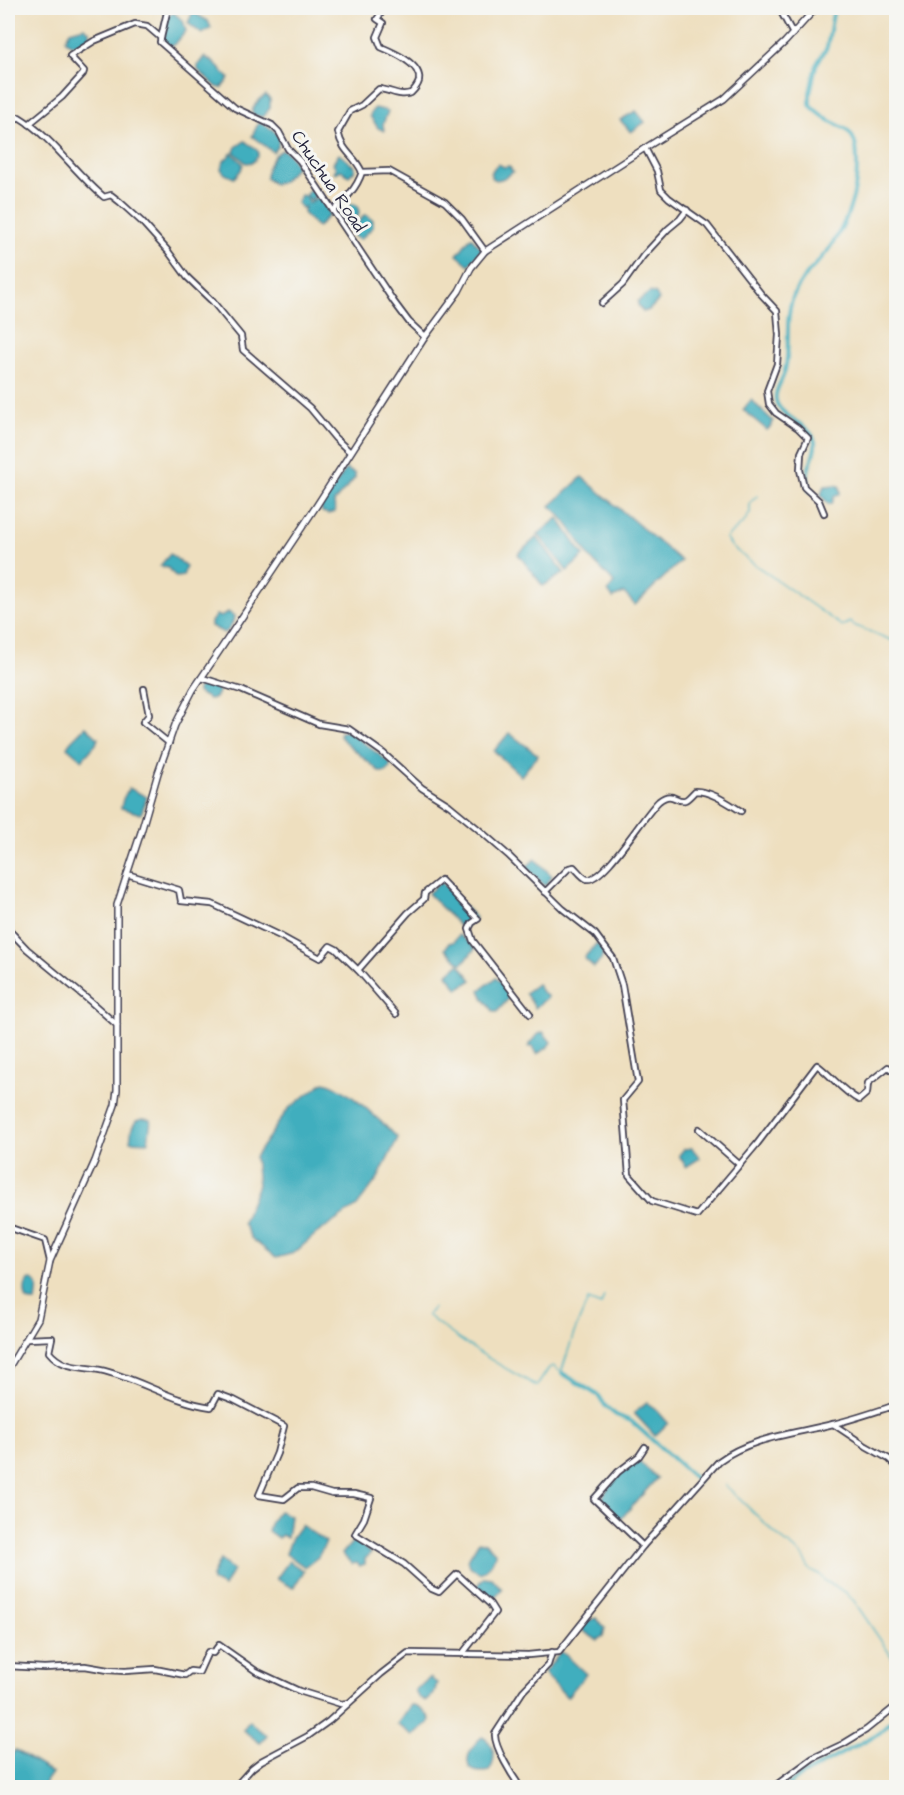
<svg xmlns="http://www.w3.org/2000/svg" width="904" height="1795" font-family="'Architects Daughter',sans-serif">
	<rect width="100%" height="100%" fill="#f6f6f2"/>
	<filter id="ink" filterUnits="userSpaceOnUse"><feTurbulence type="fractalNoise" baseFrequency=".0167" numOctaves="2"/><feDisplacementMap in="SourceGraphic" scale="12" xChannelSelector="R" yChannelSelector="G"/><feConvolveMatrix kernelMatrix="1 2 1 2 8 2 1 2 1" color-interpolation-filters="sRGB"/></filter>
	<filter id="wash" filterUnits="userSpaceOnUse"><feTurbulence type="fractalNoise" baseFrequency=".008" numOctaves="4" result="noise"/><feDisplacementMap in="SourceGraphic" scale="24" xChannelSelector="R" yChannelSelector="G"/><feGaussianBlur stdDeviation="1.35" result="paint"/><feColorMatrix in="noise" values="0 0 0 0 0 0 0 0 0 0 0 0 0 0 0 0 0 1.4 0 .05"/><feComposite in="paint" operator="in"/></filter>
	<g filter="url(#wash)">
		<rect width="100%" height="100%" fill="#eedfbf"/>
		<g fill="#41aebe" stroke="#32687c" stroke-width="1.5">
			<polygon points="174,13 183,21 186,31 176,43 170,47 164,41 163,35 169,15"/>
			<polygon points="194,13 208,21 211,28 202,34 188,23 192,14"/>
			<path d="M84,27L89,31L90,36C84,46 73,48 65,40L70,31Z"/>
			<polygon points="204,57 212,61 229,78 226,83 221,88 217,87 198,70 198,65"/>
			<path d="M266,95L270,99V108L263,117L254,115L252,112C254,104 259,99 266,95Z"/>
			<polygon points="375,108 388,111 383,124 384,131 378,128 370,116 372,111"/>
			<polygon points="636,111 645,122 631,132 620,120"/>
			<polygon points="261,123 273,130 279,137 278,146 273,152 252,136 258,124"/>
			<polygon points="245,141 258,151 258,156 253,162 246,163 234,152 236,147"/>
			<path d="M282,150C290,152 294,161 296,167L282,182L274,184L266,178C266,167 273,155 282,150Z"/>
			<polygon points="232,153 243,164 241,170 234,178 225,174 221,169 224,161"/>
			<polygon points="339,154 355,167 355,170 349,176 341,170 336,173 334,172 336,168 333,163"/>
			<path d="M498,164L504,167L509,166L513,172C496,187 482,178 498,164Z"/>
			<polygon points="311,189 314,189 317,194 311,200 307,197 309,203 319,197 330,214 319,226 317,227 303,213 305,207 302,208 297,203 301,195 306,196 307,192"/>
			<polygon points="350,204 354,204 358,206 359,214 353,224 348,225 341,218"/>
			<path d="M364,215H366L373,220V227L361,239C356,239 353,236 352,231Z"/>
			<polygon points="471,237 482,249 469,265 457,255"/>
			<polygon points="650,292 656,294 659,300 649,310 643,312 638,305 638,301"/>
			<polygon points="751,400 773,421 772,425 767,430 743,410"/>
			<polygon points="346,469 355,474 355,478 334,502 335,512 328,514 322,512 321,508 322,505"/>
			<path d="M582,477L681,561L635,605L624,593L613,598L608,591L614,583C606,573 596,565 588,555C576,538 567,519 550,506Z"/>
			<polygon points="836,485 840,487 840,494 834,497 832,504 828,504 821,495 823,488 825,486"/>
			<polygon points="558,518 584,556 567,571 538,534"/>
			<polygon points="537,537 564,573 543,586 518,554"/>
			<polygon points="170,554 186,566 183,576 176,577 168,568 160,566"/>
			<path d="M228,612L234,616C234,622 229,631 224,633L211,626V622L216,615L221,617Z"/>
			<polygon points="203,683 217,689 218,692 215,698 209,699 198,693 198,689"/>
			<path d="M85,726L98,738L96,744L82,760L67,747C70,739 80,734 85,726Z"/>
			<polygon points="348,731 390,763 390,768 386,772 380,772 345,742 339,735 340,732"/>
			<polygon points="509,733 538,755 521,776 494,751"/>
			<polygon points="129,788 147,797 141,814 121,808 123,799"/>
			<polygon points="535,859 552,876 545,886 526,867"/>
			<polygon points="441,882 476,918 462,929 428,893"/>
			<polygon points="459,935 471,944 475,949 462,964 445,949 449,943 453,942"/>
			<polygon points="596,944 604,949 601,960 594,967 584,958"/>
			<polygon points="459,964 472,980 458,989 447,974"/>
			<polygon points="496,978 508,990 509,998 497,1012 494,1012 484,999 480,990"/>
			<polygon points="537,984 542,992 548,997 535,1008 525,993"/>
			<polygon points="543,1032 551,1042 547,1048 537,1054 533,1046 529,1047 529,1044 537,1035"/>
			<path d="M324,1082C346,1086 381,1122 398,1138L378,1178L357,1206L316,1234L294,1253L276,1258L251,1238L243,1223L258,1185L255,1157L288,1109Z"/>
			<polygon points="142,1119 151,1120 148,1142 130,1141 132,1128 136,1121"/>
			<polygon points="692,1148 700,1158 686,1167 679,1155 684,1149"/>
			<path d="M30,1279C41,1282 37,1292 36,1302L27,1300C24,1292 24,1284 30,1279Z"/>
			<polygon points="647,1403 656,1409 668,1423 655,1436 634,1413"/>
			<path d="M639,1461L657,1478L620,1520L601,1503C603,1490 626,1465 639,1461Z"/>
			<polygon points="279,1511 290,1516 287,1538 282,1535 278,1538 268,1531 271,1521"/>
			<polygon points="301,1525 326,1542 318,1557 305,1567 286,1554 292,1537"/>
			<polygon points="354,1540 371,1553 365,1559 365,1564 359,1566 356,1563 352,1564 342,1554"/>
			<path d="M479,1541L485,1543L495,1552C495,1560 487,1571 479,1573L470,1566L468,1559Z"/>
			<polygon points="220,1560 233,1570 224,1587 212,1581 212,1576"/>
			<polygon points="289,1561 304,1571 293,1588 276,1579"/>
			<polygon points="484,1577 492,1578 502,1589 491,1601 476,1587"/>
			<polygon points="596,1618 605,1628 603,1636 597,1640 583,1631 581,1627 585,1622"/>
			<polygon points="561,1652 567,1656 586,1674 567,1697 544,1673"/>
			<polygon points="430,1678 437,1683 434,1694 426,1701 418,1697 415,1690"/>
			<path d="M411,1705C420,1705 425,1711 430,1719L429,1723L413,1735L397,1724Z"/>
			<polygon points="249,1721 267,1736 260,1743 243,1730"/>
			<path d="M482,1737C495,1743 497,1760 489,1771C459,1777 465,1750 482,1737Z"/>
			<polygon points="15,1750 52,1773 42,1787 25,1787 8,1776 8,1760"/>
		</g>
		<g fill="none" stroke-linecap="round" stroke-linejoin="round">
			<g stroke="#41aebe" stroke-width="1.5">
				<polyline points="757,496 750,503 750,513 744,522 726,538 732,547 747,559 842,626 850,622 853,625 896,642"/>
				<path d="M433,1308L427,1315C461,1343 498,1365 537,1386L549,1368L553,1366L562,1373"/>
				<polyline points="564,1376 562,1370 574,1333 588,1300 601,1305 604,1296"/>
				<polyline points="725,1485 779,1537 801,1554 810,1570 819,1574 825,1581 845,1592 854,1601 896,1663"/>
			</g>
			<g stroke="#41aebe" stroke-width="4">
				<path d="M810,491C802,467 817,458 815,442C811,424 785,420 777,404C772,392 783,381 785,370C791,346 784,321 793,297C800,278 816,266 828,250C846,225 857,196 857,165C857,153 857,140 848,131C845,128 839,126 836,124C826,119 818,113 810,105V93L816,65L827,47L834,8"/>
				<polyline points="562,1373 599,1396 606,1407 616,1415 631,1421 698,1481"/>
				<polyline points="784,1788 799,1777 879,1733 896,1717"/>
			</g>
			<polyline stroke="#41aebe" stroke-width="7" points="893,8 896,9"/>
		</g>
	</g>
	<g filter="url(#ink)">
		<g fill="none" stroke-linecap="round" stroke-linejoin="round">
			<defs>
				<g id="minor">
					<polyline points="168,8 160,42 235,108 272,125 279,132 288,149 300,161 394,302 409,322 425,337"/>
					<polyline points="779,8 793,34"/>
					<polyline points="29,124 62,97 83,74 84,71 70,56 94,41 135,24 147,26 161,38"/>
					<path d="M8,132L14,120L19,117C52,137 74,172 104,197L111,195L120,202L142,222L168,251L187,277L213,302L241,336L243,350L310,408L335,438L350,452"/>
					<polyline points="645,148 657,171 661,190 669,198 707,225 761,294 777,311 779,335 777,364 767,391 769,404 776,413 798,428 808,438 801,453 800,470 804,487 819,501 824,513"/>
					<polyline points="362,172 389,171 445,202 462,219 485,251"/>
					<path d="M333,211C345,200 357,188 362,172C354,154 343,154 338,132L350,111L362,105L379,89C391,90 399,97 411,93C414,90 418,85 419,81C422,64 393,52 381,47L377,37L383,23L377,19L385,8"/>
					<polyline points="602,303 623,284 643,256 668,229 680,219 687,210"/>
					<path d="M202,678L241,690L319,724L349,729L383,753L422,788L449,805L477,828L508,855L563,909L595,934L613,958L622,985L638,1082L623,1100L629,1175L652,1201L697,1215L757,1144L817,1065C832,1076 842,1091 859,1100L867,1093L868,1083L888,1067L896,1073"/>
					<polyline points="144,689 149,715 143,722 169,743"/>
					<polyline points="127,874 179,890 181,901 212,904 280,936 320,958 330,946 336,949 358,970 408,913 424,899 425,893 441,880 478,919 472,923 469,929 473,941 530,1014"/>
					<path d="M545,892L569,868L574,867C577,870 583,878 587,879C604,882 645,813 659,801C673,790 676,803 685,800C688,799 693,793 695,791C711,791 728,803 741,811"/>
					<polyline points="8,929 27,949 91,1002 117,1025"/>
					<polyline points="358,970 396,1014"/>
					<polyline points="699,1129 740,1165"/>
					<polyline points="8,1227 45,1240 50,1261"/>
					<path d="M27,1339L52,1338L49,1352C63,1369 79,1366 100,1370C138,1378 172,1402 211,1407L218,1394L234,1400L284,1426L277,1453L259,1495L284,1499L298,1488H311L332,1494H354L371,1498L364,1519L355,1534L404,1564L432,1589L439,1592L457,1574L490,1604L495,1612L463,1653"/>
					<polyline points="833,1424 866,1446 889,1459 896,1466"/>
					<polyline points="643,1546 594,1499 618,1472 639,1456 645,1447"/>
					<polyline points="8,1666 44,1668 85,1666 108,1670 125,1671 155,1669 185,1675 190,1671 199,1672 208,1652 213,1653 219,1645 256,1671 299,1691 341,1704 348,1703"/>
					<path d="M234,1788L252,1768L261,1761L308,1736L329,1721L381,1674L408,1653L528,1655L559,1652L643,1546L719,1461C750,1438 792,1434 829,1425C852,1420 874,1412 896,1405"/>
					<path d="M521,1788C513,1777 494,1747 495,1734L523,1691L548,1665L552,1652"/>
					<polyline points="772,1788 813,1758 843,1744 866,1730 896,1706"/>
				</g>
				<polyline id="major" points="8,1369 38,1319 50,1261 95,1161 115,1105 117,1090 117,905 141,832 158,773 175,725 193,690 214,659 317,505 425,337 459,291 471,268 485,251 645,148 724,99 785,42 816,8"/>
			</defs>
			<use href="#minor" stroke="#413e4f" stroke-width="8"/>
			<use href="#major" stroke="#413e4f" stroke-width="8"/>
			<use href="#minor" stroke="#fff" stroke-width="4.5"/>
			<use href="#major" stroke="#fff" stroke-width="5"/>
		</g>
	</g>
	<g text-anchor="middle" stroke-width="6" stroke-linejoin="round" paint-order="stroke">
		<g font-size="18" fill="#22223b" stroke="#f6f6f2">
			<text transform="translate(329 181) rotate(56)" y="6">Chuchua Road</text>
		</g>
	</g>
	<rect width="904" height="1795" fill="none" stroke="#f6f6f2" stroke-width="30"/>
</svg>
